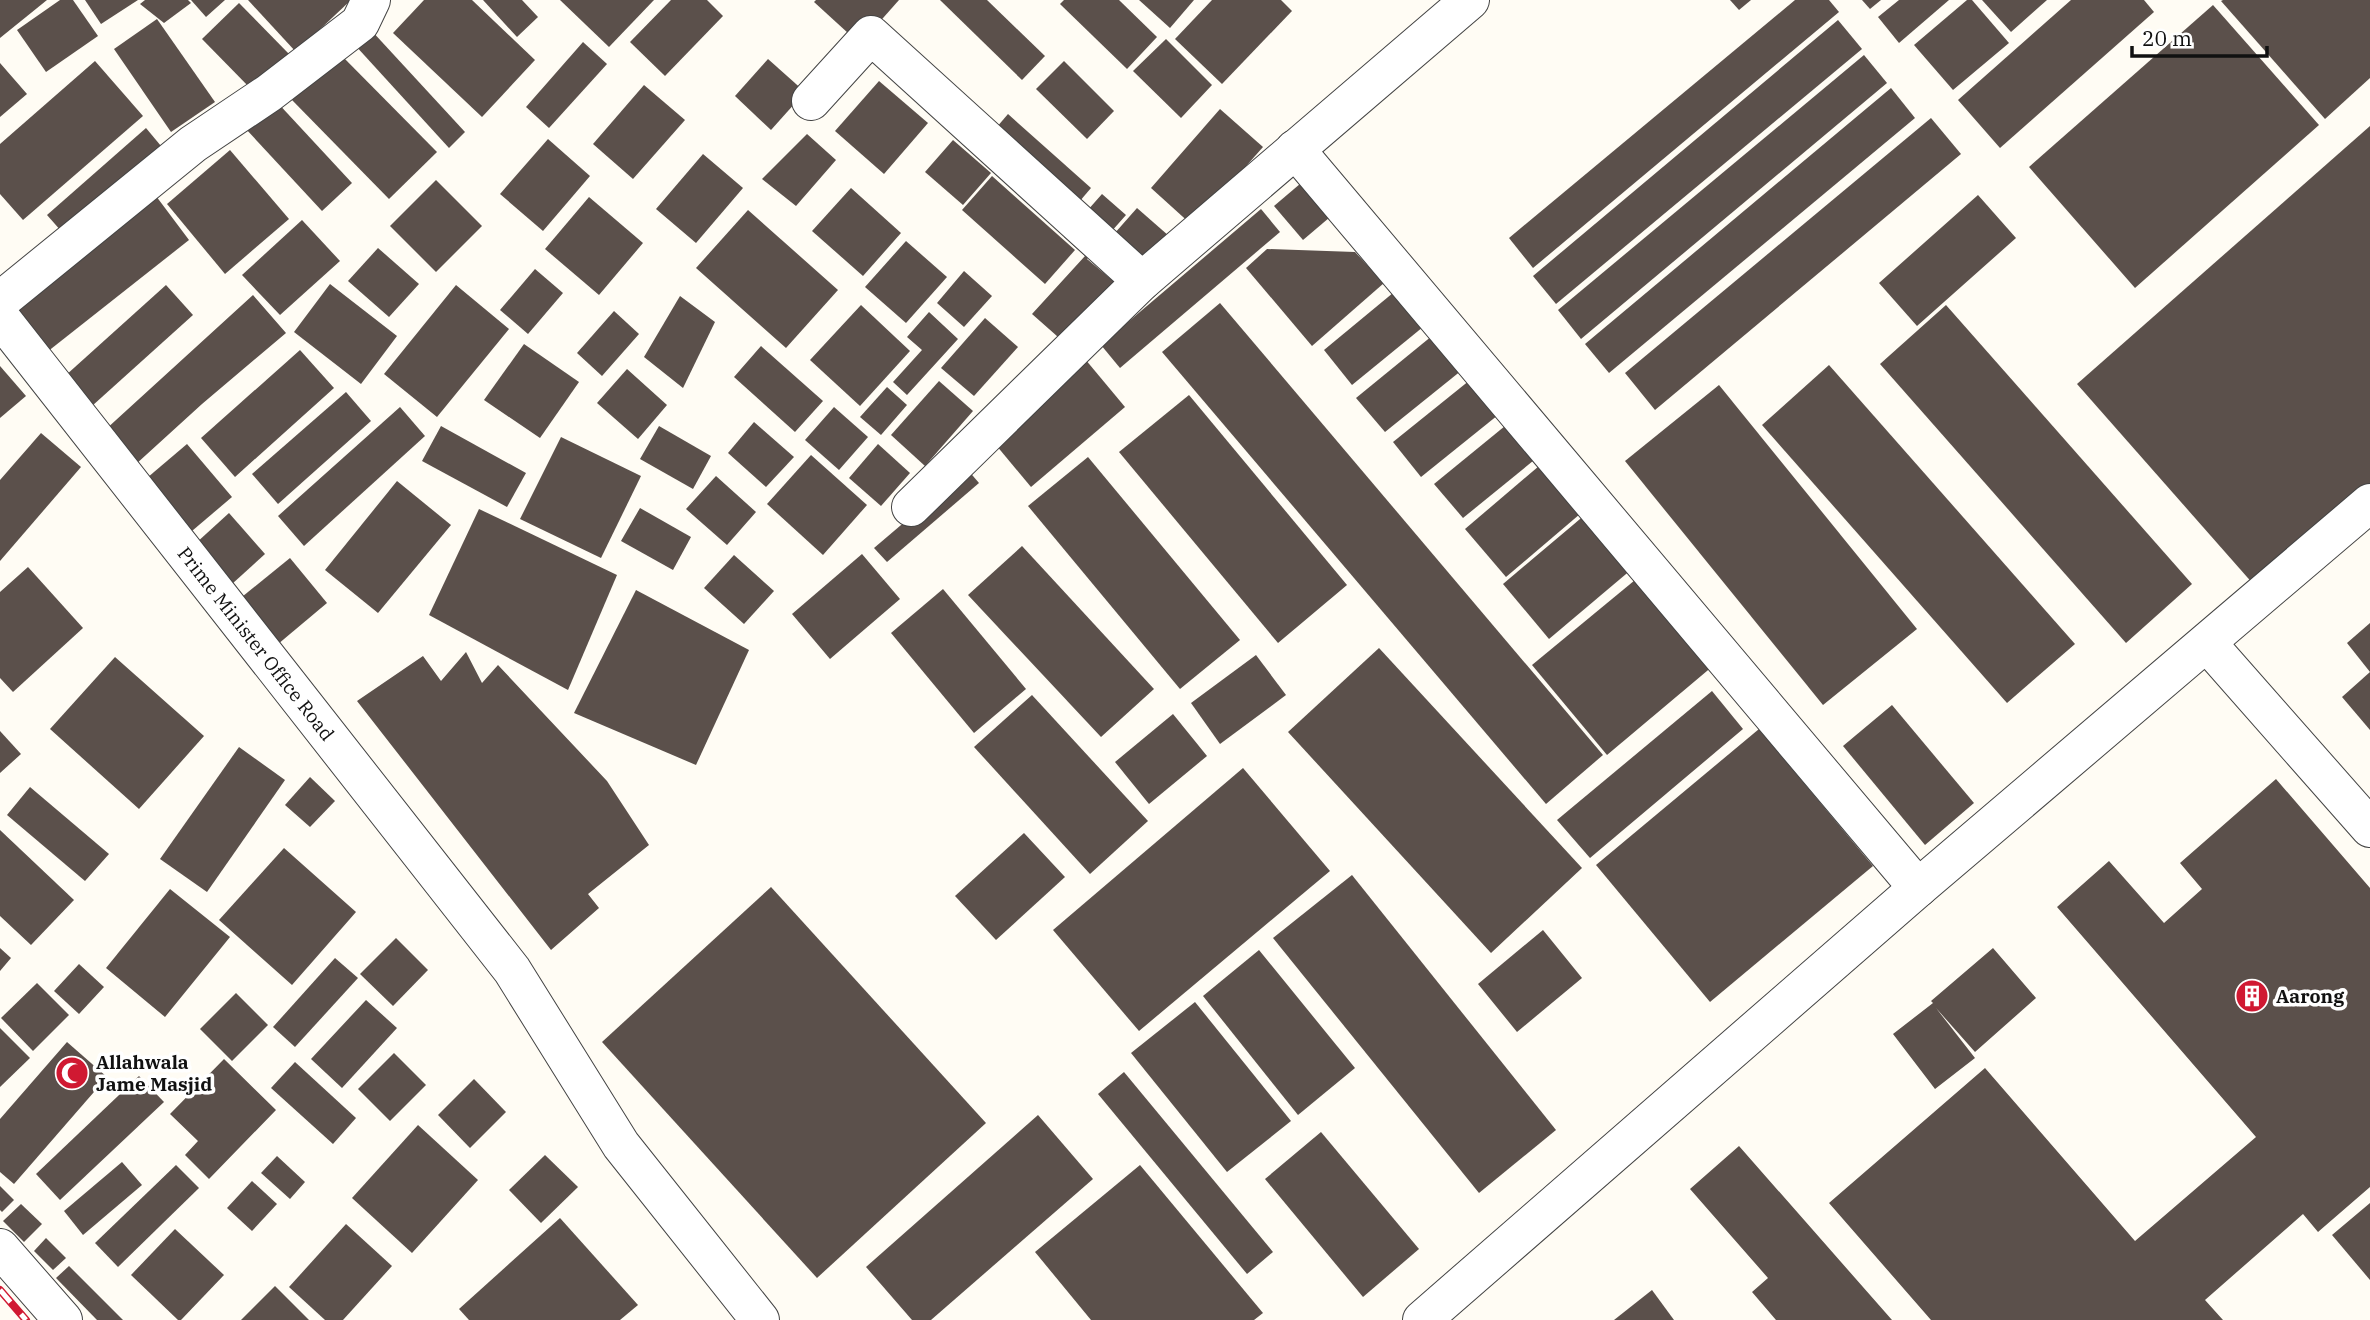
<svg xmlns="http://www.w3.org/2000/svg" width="2370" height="1320" font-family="'IBM Plex Serif',serif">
	<rect width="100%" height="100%" fill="#fffcf4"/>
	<g fill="#5b504b">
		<polygon points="0,0 47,0 0,38"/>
		<polygon points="60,0 73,0 98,36 46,72 17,30"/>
		<polygon points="85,0 138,0 101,24"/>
		<polygon points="145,0 188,0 191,3 164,23 140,4"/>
		<polygon points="191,0 225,0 206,17"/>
		<polygon points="248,0 351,0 296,52"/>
		<polygon points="424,0 472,0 535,60 482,117 393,33"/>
		<polygon points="483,0 522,0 538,17 517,37"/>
		<polygon points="560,0 654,0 609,47"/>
		<polygon points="671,0 707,0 723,16 665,76 630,42"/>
		<polygon points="816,0 899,0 860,44 814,2"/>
		<polygon points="940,0 987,0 1045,56 1022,80"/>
		<polygon points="1064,0 1119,0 1157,37 1127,69 1060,4"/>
		<polygon points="1139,0 1194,0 1170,28"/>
		<polygon points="1212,0 1281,0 1292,11 1222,84 1175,39"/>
		<polygon points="1730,0 1751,0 1739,10"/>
		<polygon points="1795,0 1829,0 1839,12 1533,268 1509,238"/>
		<polygon points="1862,0 1881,0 1870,9"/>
		<polygon points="1899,0 1949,0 1899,43 1878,17"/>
		<polygon points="1967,0 1972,0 2009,43 1953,90 1914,45"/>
		<polygon points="1982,0 2047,0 2011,32"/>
		<polygon points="2071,0 2144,0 2154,12 2000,148 1958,100"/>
		<polygon points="2223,0 2370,0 2370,78 2325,119 2221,1"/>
		<polygon points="239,3 289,54 252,90 202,39"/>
		<polygon points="2213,5 2319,125 2135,288 2029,167"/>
		<polygon points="157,19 215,102 171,132 114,49"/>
		<polygon points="1838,20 1862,49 1556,304 1533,276"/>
		<polygon points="370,29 465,132 449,148 354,44"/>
		<polygon points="1166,39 1212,85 1181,118 1133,71"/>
		<polygon points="583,42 607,64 549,128 526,107"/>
		<polygon points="339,53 437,152 389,199 292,100"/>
		<polygon points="1864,55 1887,83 1581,339 1558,310"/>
		<polygon points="768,59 805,92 771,130 735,96"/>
		<polygon points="95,61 143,116 23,220 0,194 0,144"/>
		<polygon points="1064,61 1114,111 1087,139 1036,89"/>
		<polygon points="0,63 27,94 0,117"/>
		<polygon points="879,81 928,123 884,174 835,131"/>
		<polygon points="644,85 685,120 633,179 593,144"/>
		<polygon points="1891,88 1915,118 1609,373 1585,344"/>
		<polygon points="275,100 352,183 322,211 245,128"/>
		<polygon points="1220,109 1263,147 1193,226 1151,188"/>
		<polygon points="1008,114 1091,188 1062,222 979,148"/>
		<polygon points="1931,118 1961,154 1655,410 1625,373"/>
		<polygon points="2370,126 2370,498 2262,594 2077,384"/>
		<polygon points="146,128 161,146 62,232 47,215"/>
		<polygon points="807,134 836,160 796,206 762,179"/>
		<polygon points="548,139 590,176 543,231 500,194"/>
		<polygon points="953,140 991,173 963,205 925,172"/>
		<polygon points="230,150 289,219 225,274 167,204"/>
		<polygon points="703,154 743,188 696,243 656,209"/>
		<polygon points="1327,161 1356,195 1303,240 1274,206"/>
		<polygon points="992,176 1075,250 1045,284 962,210"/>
		<polygon points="436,180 482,226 436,272 390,226"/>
		<polygon points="851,188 901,233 863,276 812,231"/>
		<polygon points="153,192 189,240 42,356 3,307"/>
		<polygon points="1102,194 1126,215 1087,259 1118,285 1066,344 1032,314 1085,256 1064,237"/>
		<polygon points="1978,195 2016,238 1917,326 1879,283"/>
		<polygon points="589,197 643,243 599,295 545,249"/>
		<polygon points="1137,208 1177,243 1131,294 1092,259"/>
		<polygon points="1261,209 1280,232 1120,368 1101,345"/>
		<polygon points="748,210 838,290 786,348 696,268"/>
		<polygon points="302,220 340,261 280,315 242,275"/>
		<polygon points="906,241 947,277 906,323 865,287"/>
		<polygon points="378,248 419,284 389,317 348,281"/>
		<polygon points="1267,249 1355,252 1384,283 1312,346 1246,268"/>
		<polygon points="535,269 563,293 528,334 500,310"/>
		<polygon points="964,271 992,296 964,327 937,303"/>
		<polygon points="1405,283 1434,318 1352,385 1324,350"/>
		<polygon points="330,284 397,336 361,384 294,332"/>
		<polygon points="166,285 193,315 82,415 55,385"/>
		<polygon points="456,285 509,329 437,417 384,374"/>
		<polygon points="253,295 286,333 202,404 124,475 93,441"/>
		<polygon points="680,296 715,322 683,388 644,357"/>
		<polygon points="1220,303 1603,755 1546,804 1162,352"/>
		<polygon points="861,305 910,351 860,406 810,360"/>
		<polygon points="1946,305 2192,584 2126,643 1880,364"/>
		<polygon points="614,311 639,334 602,376 577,353"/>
		<polygon points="929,312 958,339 907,395 893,382 922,350 907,337"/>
		<polygon points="985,318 1018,347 974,396 941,368"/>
		<polygon points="1438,331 1467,366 1385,432 1356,398"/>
		<polygon points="524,344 579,382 540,438 484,400"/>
		<polygon points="761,346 823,401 795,432 734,377"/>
		<polygon points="300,350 334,388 235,477 201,438"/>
		<polygon points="1085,359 1125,407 1031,487 991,439"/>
		<polygon points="1829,365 2075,644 2007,703 1762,425"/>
		<polygon points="0,366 26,396 0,418"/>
		<polygon points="627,369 667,405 638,439 597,403"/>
		<polygon points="1475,376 1503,411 1421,477 1393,442"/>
		<polygon points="939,381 973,411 925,466 891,435"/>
		<polygon points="1719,385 1917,629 1823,705 1625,461"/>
		<polygon points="887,387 907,405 881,435 860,417"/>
		<polygon points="346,392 371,421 278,504 252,474"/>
		<polygon points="1189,395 1347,585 1278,643 1119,452"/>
		<polygon points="400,407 425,436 304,546 278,516"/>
		<polygon points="834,407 868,437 839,470 805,440"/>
		<polygon points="1516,417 1544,452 1463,518 1434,484"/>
		<polygon points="754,422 794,457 766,487 728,453"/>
		<polygon points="441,426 526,473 507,507 422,461"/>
		<polygon points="659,426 711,456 693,489 640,459"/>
		<polygon points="41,433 81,467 0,561 0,480"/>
		<polygon points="561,437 641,476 601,558 520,519"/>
		<polygon points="187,444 232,497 179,542 134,489"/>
		<polygon points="878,444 910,473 881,506 849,478"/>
		<polygon points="811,455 867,505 823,555 767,504"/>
		<polygon points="1088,457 1240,640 1180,689 1028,506"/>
		<polygon points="1539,466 1580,514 1506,577 1465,529"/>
		<polygon points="967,469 979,483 887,562 874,548"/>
		<polygon points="716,476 756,512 727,545 686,509"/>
		<polygon points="397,481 451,525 378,613 325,570"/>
		<polygon points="1599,503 1645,558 1549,639 1503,584"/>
		<polygon points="640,508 691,537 673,570 621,541"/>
		<polygon points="479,509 617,575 568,690 429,615"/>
		<polygon points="229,513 265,554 232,584 195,544"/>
		<polygon points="1022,546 1154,689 1101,737 968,595"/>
		<polygon points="862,554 900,599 830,659 792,614"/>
		<polygon points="734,555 774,591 744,624 704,588"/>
		<polygon points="290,558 327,603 259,660 221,614"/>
		<polygon points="1652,566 1726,655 1607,755 1532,665"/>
		<polygon points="28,567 83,628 13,692 0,678 0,592"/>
		<polygon points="943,589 1026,689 974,733 891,633"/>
		<polygon points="636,590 749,650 696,765 574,713"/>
		<polygon points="2370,623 2370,672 2347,643"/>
		<polygon points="1379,648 1582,868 1491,953 1288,732"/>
		<polygon points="466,652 482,683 498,665 607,781 649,845 588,894 599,908 551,950 357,701 423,656 441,681"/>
		<polygon points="1256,655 1286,695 1220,744 1191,703"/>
		<polygon points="115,657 204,736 139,809 50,729"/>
		<polygon points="2370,672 2370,730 2342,697"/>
		<polygon points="1712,691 1743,729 1590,858 1557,820"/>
		<polygon points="1032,695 1148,821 1090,874 974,747"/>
		<polygon points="1892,705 1974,803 1925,845 1843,746"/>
		<polygon points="1173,714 1207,756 1149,804 1115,762"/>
		<polygon points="1759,729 1873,866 1710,1002 1596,865"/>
		<polygon points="0,731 21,754 0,773"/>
		<polygon points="239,747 285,780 207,892 160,859"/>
		<polygon points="1243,768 1330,871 1139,1031 1053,930"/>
		<polygon points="310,777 335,801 310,827 285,805"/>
		<polygon points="2276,779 2370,888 2370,1187 2318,1232 2303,1214 2205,1300 2223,1320 1931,1320 1829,1203 1985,1068 2135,1241 2256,1137 2057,907 2109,861 2164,923 2202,889 2180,863"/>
		<polygon points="30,787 109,854 85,881 7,815"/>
		<polygon points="0,830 74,900 31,945 0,916"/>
		<polygon points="1024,833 1065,877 996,940 955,896"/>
		<polygon points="284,848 356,912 292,985 219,920"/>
		<polygon points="1352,875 1556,1130 1479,1193 1273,938"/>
		<polygon points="771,887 986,1123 817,1278 602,1042"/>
		<polygon points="170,889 230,937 165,1017 106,968"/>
		<polygon points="1543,930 1582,978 1517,1032 1478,984"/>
		<polygon points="396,938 428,970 393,1006 360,974"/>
		<polygon points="0,948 11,958 0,971"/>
		<polygon points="1993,948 2036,998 1975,1052 1936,1008 1975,1058 1935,1089 1893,1034 1933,1003 1931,1001"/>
		<polygon points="1259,950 1355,1068 1298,1115 1203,996"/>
		<polygon points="335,958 358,978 295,1047 273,1027"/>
		<polygon points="79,964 104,987 79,1014 54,991"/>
		<polygon points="37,983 69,1015 33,1051 1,1018"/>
		<polygon points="236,993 268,1025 232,1061 200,1029"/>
		<polygon points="366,1000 397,1028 342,1088 311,1059"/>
		<polygon points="1195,1002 1291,1121 1227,1172 1131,1053"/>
		<polygon points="0,1028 30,1058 0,1087"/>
		<polygon points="67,1042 107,1077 14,1184 0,1172 0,1119"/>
		<polygon points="394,1053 426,1085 390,1121 358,1089"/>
		<polygon points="224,1059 276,1110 209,1179 185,1155 198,1141 170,1114"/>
		<polygon points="295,1062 356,1118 333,1144 271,1088"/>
		<polygon points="1124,1072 1273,1252 1247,1274 1098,1094"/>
		<polygon points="139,1076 164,1102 60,1200 36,1174"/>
		<polygon points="474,1079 506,1112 470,1148 438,1115"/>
		<polygon points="1038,1115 1093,1179 931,1320 912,1320 866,1267"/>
		<polygon points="418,1125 478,1180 412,1253 352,1198"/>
		<polygon points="1321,1132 1419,1249 1363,1297 1265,1179"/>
		<polygon points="1739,1146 1892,1320 1776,1320 1752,1292 1768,1278 1690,1189"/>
		<polygon points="545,1155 578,1187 541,1223 509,1190"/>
		<polygon points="277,1156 305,1182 290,1199 261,1173"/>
		<polygon points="122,1162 142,1185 83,1235 64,1211"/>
		<polygon points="176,1165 199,1188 118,1267 95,1243"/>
		<polygon points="1140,1165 1263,1313 1254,1320 1091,1320 1035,1252"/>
		<polygon points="252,1181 277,1204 252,1231 227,1208"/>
		<polygon points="0,1186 14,1200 2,1212 0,1210"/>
		<polygon points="2370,1203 2370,1280 2332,1235"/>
		<polygon points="21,1204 42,1224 24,1242 3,1221"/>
		<polygon points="560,1218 638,1305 620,1320 469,1320 459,1309"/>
		<polygon points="346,1224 392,1266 343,1320 325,1320 289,1287"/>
		<polygon points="175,1229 224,1275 181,1320 178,1320 131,1275"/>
		<polygon points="46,1238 66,1258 53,1270 34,1251"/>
		<polygon points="69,1266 123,1320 97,1320 56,1278"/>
		<polygon points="275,1286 309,1320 241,1320"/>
		<polygon points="1652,1290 1674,1320 1614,1320"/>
	</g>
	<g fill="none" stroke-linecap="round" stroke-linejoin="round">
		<defs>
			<g id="minor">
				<polyline points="811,101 871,35 1142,281"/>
				<polyline points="1295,149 1918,888"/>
				<polyline points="0,301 193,144 269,93 360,23 371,0"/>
				<path id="s1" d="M0,317L512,970L621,1145L760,1320"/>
				<polyline points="911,507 1142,281 1470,0"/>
				<polyline points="2207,643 2370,828"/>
				<polyline points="0,1248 63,1320"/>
				<polyline points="1422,1320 1918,888 2370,503"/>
			</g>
		</defs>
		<use href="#minor" stroke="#444" stroke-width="40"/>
		<use href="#minor" stroke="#fff" stroke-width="38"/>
		<defs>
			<polyline id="rail" points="0,1290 26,1320"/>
		</defs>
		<use href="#rail" stroke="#d01932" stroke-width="8"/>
		<use href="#rail" stroke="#fff" stroke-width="5" stroke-dasharray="16" stroke-linecap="butt"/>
	</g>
	<defs>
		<symbol id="building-disc" viewBox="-11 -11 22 22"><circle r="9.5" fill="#d01932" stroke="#fff"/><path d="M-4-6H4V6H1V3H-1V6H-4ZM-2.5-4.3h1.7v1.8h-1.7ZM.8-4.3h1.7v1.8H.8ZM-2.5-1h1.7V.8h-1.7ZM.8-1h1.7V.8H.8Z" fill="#fff"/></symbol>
		<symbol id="mosque-disc" viewBox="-11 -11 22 22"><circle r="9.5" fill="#d01932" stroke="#fff"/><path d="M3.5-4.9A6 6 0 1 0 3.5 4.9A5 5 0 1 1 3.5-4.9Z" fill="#fff"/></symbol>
	</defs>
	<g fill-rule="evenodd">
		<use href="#building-disc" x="2233" y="977" width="38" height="38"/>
		<use href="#mosque-disc" x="53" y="1054" width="38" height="38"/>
	</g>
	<g text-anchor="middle" stroke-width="7" stroke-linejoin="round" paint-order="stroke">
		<g font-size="19" fill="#111" stroke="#fff">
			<text dy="7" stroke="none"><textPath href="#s1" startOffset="415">Prime Minister Office Road</textPath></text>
		</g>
		<g font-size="19" font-weight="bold" fill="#111" stroke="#fff" text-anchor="start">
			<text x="2276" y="1003">Aarong</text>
			<text x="96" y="1069">Allahwala<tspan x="96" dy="22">Jame Masjid</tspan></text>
		</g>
	</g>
	<path d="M2132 46v10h135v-10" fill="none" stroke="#111111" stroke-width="3.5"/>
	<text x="2142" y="46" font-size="21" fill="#111111" stroke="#ffffff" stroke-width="5" paint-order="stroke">20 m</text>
</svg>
